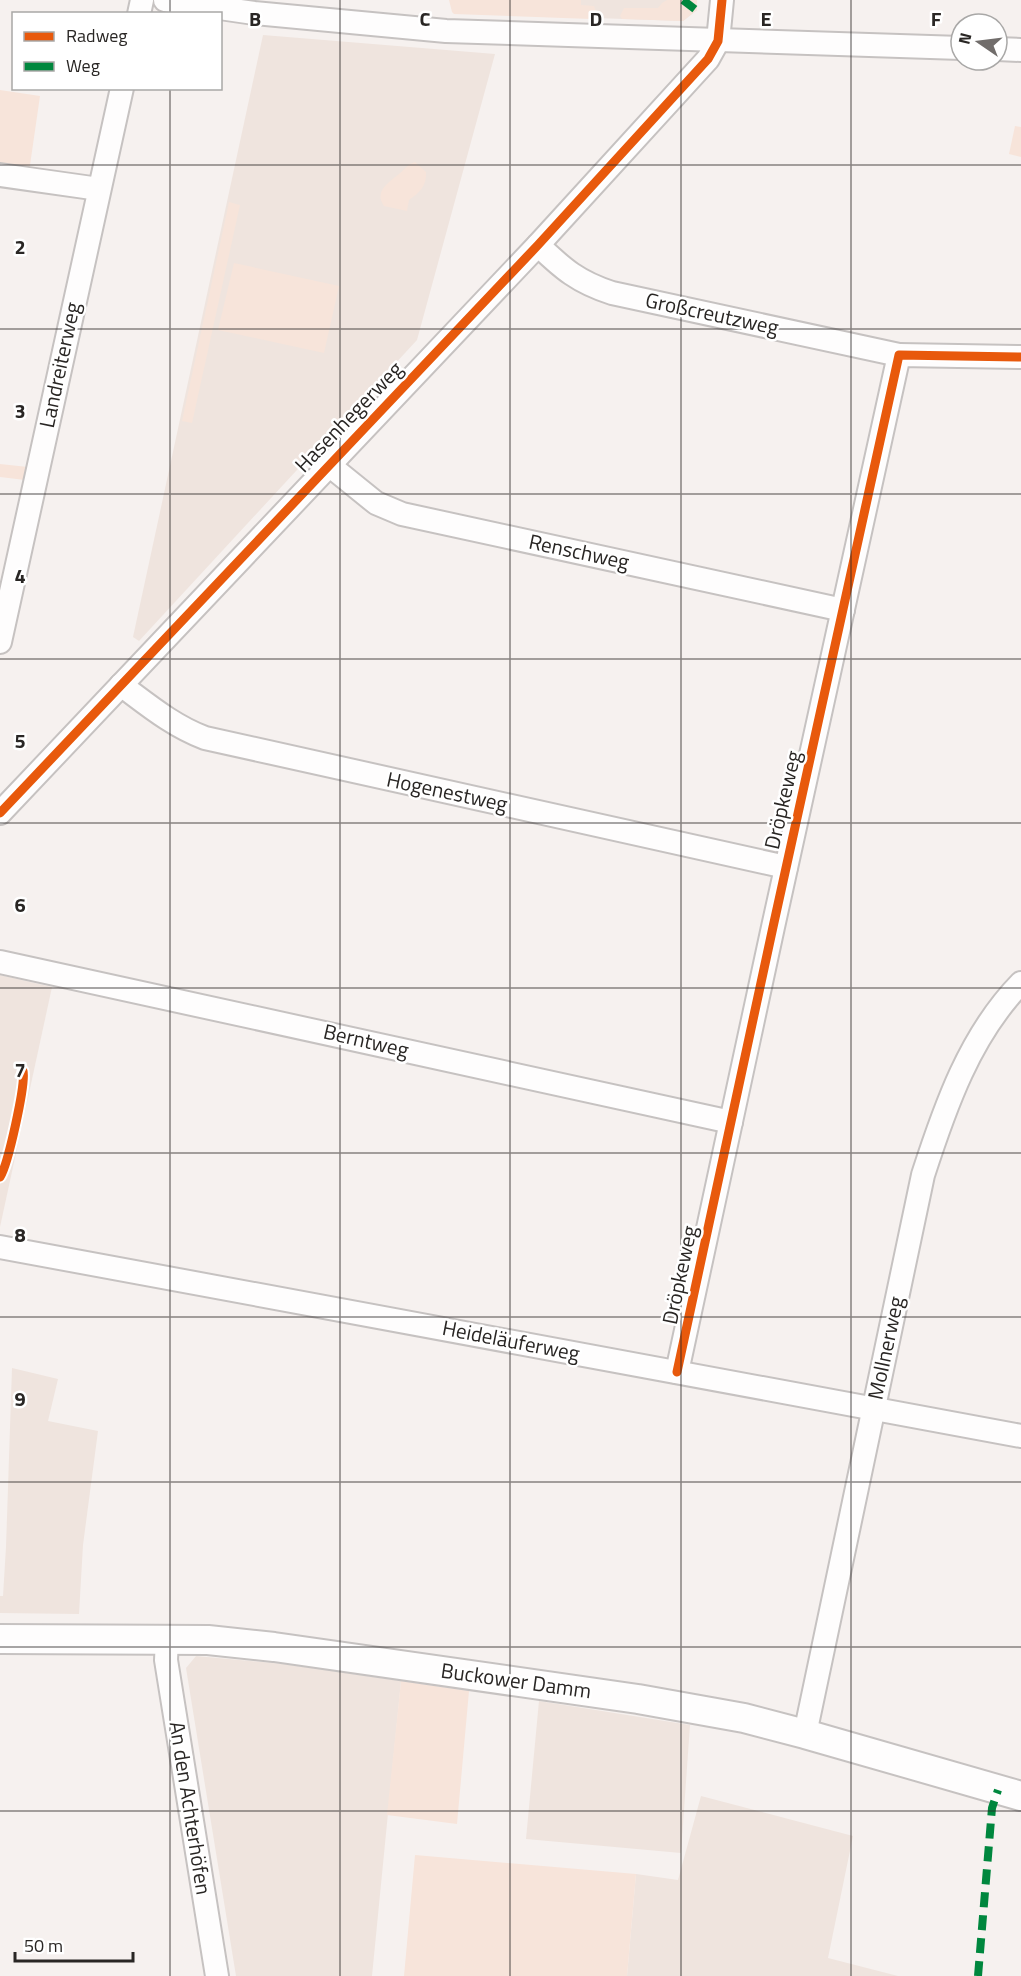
<svg xmlns="http://www.w3.org/2000/svg" width="1021" height="1976" font-family="'Titillium Web',sans-serif">
	<rect width="100%" height="100%" fill="#f6f1ef"/>
	<g fill="#efe4de">
		<polygon points="475,0 697,0 697,10 683,21 475,14"/>
		<polygon points="263,35 495,54 417,340 139,641 133,637"/>
		<polygon points="0,975 52,987 0,1227"/>
		<polygon points="12,1368 58,1379 48,1421 98,1431 83,1545 79,1614 0,1613 0,1596 3,1596 6,1547"/>
		<polygon points="196,1656 284,1664 401,1681 372,1976 236,1976 186,1668"/>
		<polygon points="539,1701 690,1725 681,1853 526,1839"/>
		<polygon points="701,1796 853,1836 828,1958 898,1976 627,1976 636,1874 678,1880"/>
	</g>
	<g fill="#f7e4da">
		<polygon points="449,0 581,0 581,5 594,6 597,14 591,19 454,14 452,12"/>
		<polygon points="667,0 697,0 697,10 683,21 622,19 620,16 624,8 658,8 662,3"/>
		<polygon points="0,90 40,96 29,172 0,168"/>
		<polygon points="1015,126 1021,127 1021,157 1009,154"/>
		<path d="M415,162L426,172C427,186 419,193 409,200L407,211L384,206C374,191 388,183 399,174C405,169 408,164 415,162Z"/>
		<polygon points="229,202 240,205 192,423 182,421"/>
		<polygon points="234,263 339,286 324,353 218,330"/>
		<polygon points="0,464 28,467 25,480 0,477"/>
		<polygon points="401,1681 469,1691 457,1824 387,1815"/>
		<polygon points="415,1855 636,1874 627,1976 404,1976"/>
	</g>
	<g fill="none" stroke-linecap="round" stroke-linejoin="round">
		<defs>
			<g id="minor">
				<polyline points="165,0 254,13 446,31 961,48"/>
				<polyline points="139,14 142,0"/>
				<polyline points="997,49 1021,50"/>
				<polyline points="0,175 99,189"/>
				<path d="M538,245C563,269 578,282 612,293L899,355"/>
				<polyline points="329,465 376,503 402,514 843,610"/>
				<polyline points="0,642 122,88"/>
				<path d="M121,685C148,705 173,726 205,738L786,867"/>
				<polyline points="0,813 538,245 708,59 718,41 722,0"/>
				<polyline points="0,962 731,1122"/>
				<polyline points="0,1247 1021,1436"/>
				<polyline points="677,1372 773,927 899,355 1021,357"/>
				<polyline points="167,1639 166,1660 217,1976"/>
				<path d="M805,1734L923,1175C945,1107 970,1035 1021,983"/>
			</g>
			<polyline id="major" points="0,1639 208,1640 274,1647 638,1699 744,1718 805,1734 1021,1796"/>
		</defs>
		<use href="#minor" stroke="#c6c2c1" stroke-width="26"/>
		<use href="#major" stroke="#c6c2c1" stroke-width="32"/>
		<use href="#minor" stroke="#fefdfd" stroke-width="22"/>
		<use href="#major" stroke="#fefdfd" stroke-width="28"/>
		<g stroke="#00873e" stroke-width="8" stroke-dasharray="15 8" stroke-linecap="butt">
			<polyline points="683,0 701,14"/>
			<polyline points="978,1976 992,1808 998,1790"/>
		</g>
		<defs>
			<g id="cycleway">
				<polyline points="0,813 538,245 708,59 718,41 722,0"/>
				<path d="M0,1177C8,1165 26,1084 23,1071"/>
				<polyline points="677,1372 773,927 899,355 1021,357"/>
			</g>
		</defs>
		<use href="#cycleway" stroke="#fff" stroke-width="13"/>
		<use href="#cycleway" stroke="#e8590c" stroke-width="9"/>
	</g>
	<path fill="none" stroke="#292624" stroke-width="1.5" stroke-opacity="0.55" d="M170,0V14M340,0V1976M510,0V1976M681,0V1976M851,0V1976M170,88V1976M0,165H1021M0,329H1021M0,494H1021M0,659H1021M0,823H1021M0,988H1021M0,1153H1021M0,1317H1021M0,1482H1021M0,1647H1021M0,1811H1021"/>
	<g text-anchor="middle" stroke-width="5" stroke-linejoin="round" paint-order="stroke">
		<g font-size="21" fill="#292624" stroke="#fff">
			<text transform="translate(712 314) rotate(12)" y="7">Großcreutzweg</text>
			<text transform="translate(60 365) rotate(-78)" y="7">Landreiterweg</text>
			<text transform="translate(349 417) rotate(-46)" y="7">Hasenhegerweg</text>
			<text transform="translate(579 552) rotate(12)" y="7">Renschweg</text>
			<text transform="translate(447 792) rotate(12)" y="7">Hogenestweg</text>
			<text transform="translate(783 800) rotate(-77)" y="7">Dröpkeweg</text>
			<text transform="translate(366 1041) rotate(13)" y="7">Berntweg</text>
			<text transform="translate(680 1275) rotate(-78)" y="7">Dröpkeweg</text>
			<text transform="translate(511 1341) rotate(11)" y="7">Heideläuferweg</text>
			<text transform="translate(886 1348) rotate(-78)" y="7">Mollnerweg</text>
			<text transform="translate(516 1681) rotate(8)" y="7">Buckower Damm</text>
			<text transform="translate(190 1808) rotate(81)" y="7">An den Achterhöfen</text>
		</g>
	</g>
	<g font-size="20" text-anchor="middle" font-weight="bold" fill="#292624" stroke="#fff" stroke-width="5" stroke-linejoin="round" paint-order="stroke">
		<text x="255" y="26">B</text>
		<text x="425" y="26">C</text>
		<text x="596" y="26">D</text>
		<text x="766" y="26">E</text>
		<text x="936" y="26">F</text>
		<text x="20" y="254">2</text>
		<text x="20" y="418">3</text>
		<text x="20" y="583">4</text>
		<text x="20" y="748">5</text>
		<text x="20" y="912">6</text>
		<text x="20" y="1077">7</text>
		<text x="20" y="1242">8</text>
		<text x="20" y="1406">9</text>
	</g>
	<rect x="12" y="12" width="210" height="78" fill="#ffffff" stroke="#a9a8a7" stroke-width="1.5"/>
	<rect x="24" y="32" width="30" height="9" fill="#e8590c" stroke="#a9a8a7" stroke-width="1.5"/>
	<text x="66" y="42" font-size="18" fill="#292624">Radweg</text>
	<rect x="24" y="62" width="30" height="9" fill="#00873e" stroke="#a9a8a7" stroke-width="1.5"/>
	<text x="66" y="72" font-size="18" fill="#292624">Weg</text>
	<g transform="translate(979 42) rotate(284)"><circle r="28" fill="#ffffff" stroke="#a9a8a7" stroke-width="1.5"/>
	<path d="M0-4.5L10 22L0 15L-10 22Z" fill="#716d6b"/>
	<text y="-9" font-size="16" font-weight="bold" text-anchor="middle" fill="#292624">N</text>
	</g>
	<path d="M15 1952v9h118v-9" fill="none" stroke="#292624" stroke-width="3"/>
	<text x="24" y="1952" font-size="18" fill="#292624" stroke="#ffffff" stroke-width="4.5" paint-order="stroke">50 m</text>
</svg>
